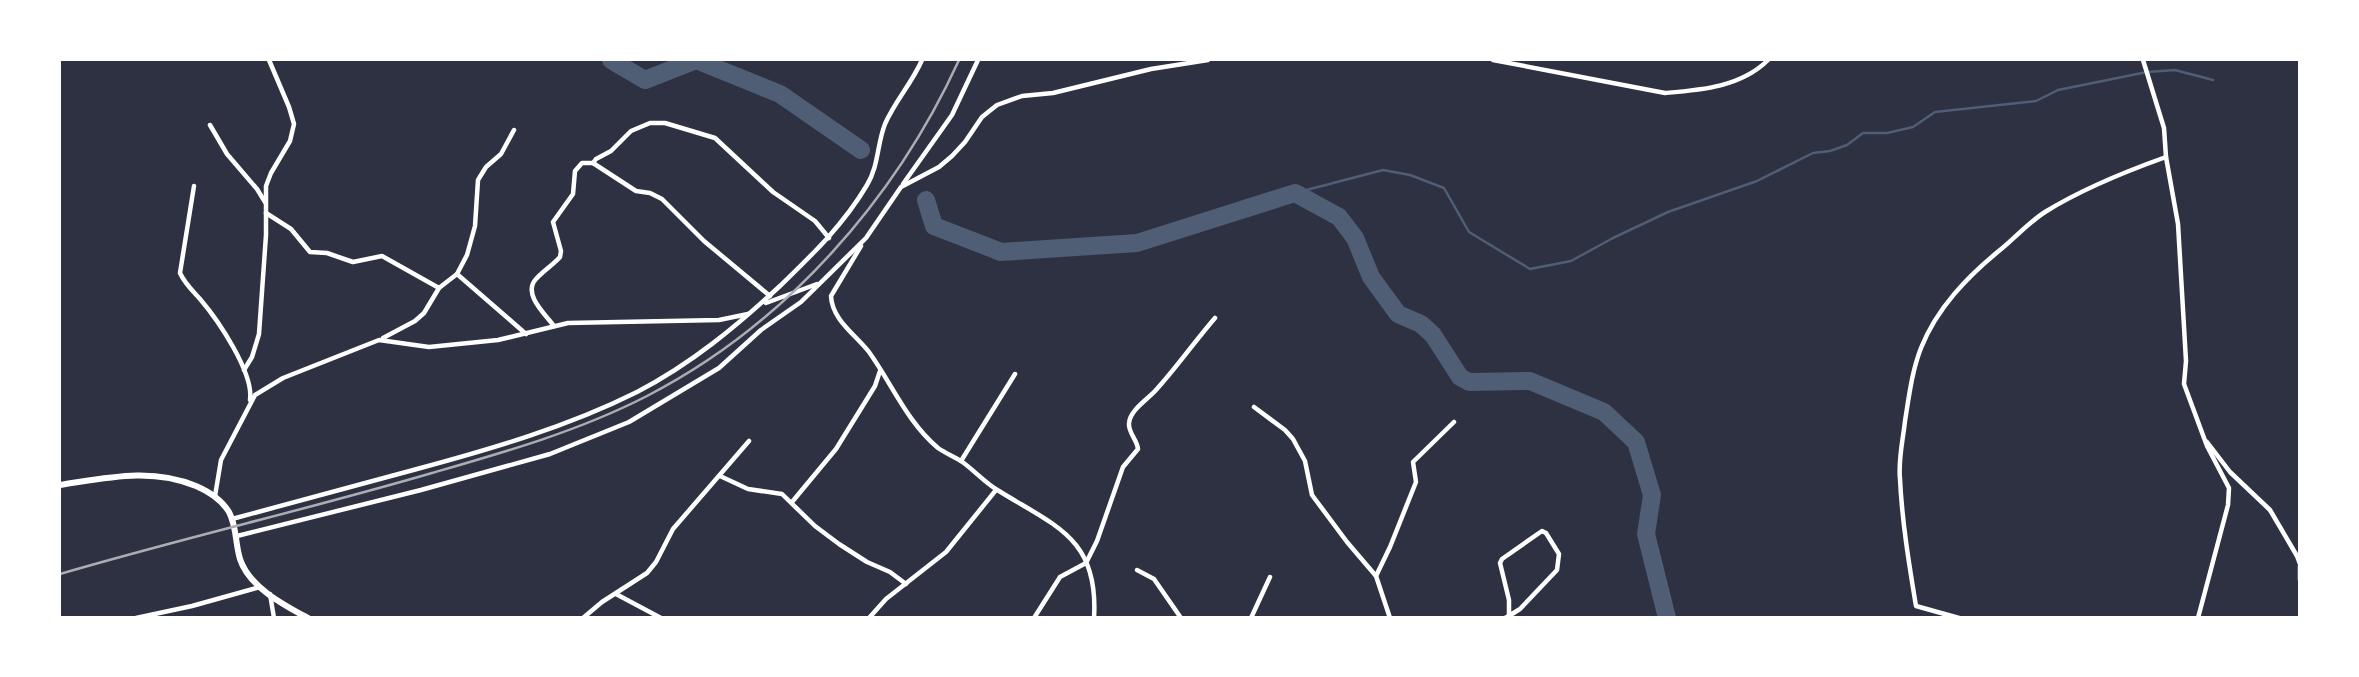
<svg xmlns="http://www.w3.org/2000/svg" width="2359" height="677" font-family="'Archivo Narrow',sans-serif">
	<rect width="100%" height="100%" fill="#2d3142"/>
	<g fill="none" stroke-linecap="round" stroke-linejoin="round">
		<polyline stroke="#4f5d75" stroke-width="2.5" points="1295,193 1383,170 1410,175 1444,188 1469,232 1530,269 1571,261 1613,238 1668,212 1757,181 1813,153 1830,151 1847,145 1863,133 1887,133 1913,127 1935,112 2036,101 2058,90 2147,72 2175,70 2213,80"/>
		<g stroke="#4f5d75" stroke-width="18">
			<polyline points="611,60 645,80 696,60 780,94 861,150"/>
			<polyline points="926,200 934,226 1001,252 1137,243 1295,193 1339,217 1355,238 1371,277 1398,314 1421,324 1433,335 1460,377 1469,382 1530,381 1604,412 1636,442 1652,495 1646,534 1667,618"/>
		</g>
		<g stroke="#fff" stroke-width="4.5">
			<path d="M1493,60L1665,93C1701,90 1741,87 1768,60"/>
			<polyline points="2143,60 2164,128 2166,157 2178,224 2186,361 2184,384 2207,446 2229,488 2228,505 2198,618"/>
			<polyline points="210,125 227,154 257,189 265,202"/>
			<polyline points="593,163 596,159 611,151 631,131 650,123 665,123 715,138 773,192 815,221 829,238"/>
			<polyline points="903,184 952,115 978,60"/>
			<path d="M194,186L180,273C185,284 193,291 200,299C218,320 254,373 250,400"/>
			<polyline points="266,213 291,229 310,252 327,253 353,262 382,256 439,288"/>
			<path d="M861,246L831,296C832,320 856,335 869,352C892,384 907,422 938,448C945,453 953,456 961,461C974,470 985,483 999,491C1055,526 1099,538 1094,618"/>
			<polyline points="457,274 526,334"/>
			<polyline points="766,303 817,284"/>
			<path d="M554,326C546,315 522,294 536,279C543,271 553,265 560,257L561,251L553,222L573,194L575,171L582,163H593L636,191L650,193L662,199L704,241L770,296"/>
			<polyline points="383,338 415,321 424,313 439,288 457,274 467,255 475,226 478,180 486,167 501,154 514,130"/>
			<polyline points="244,370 252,357 259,334 266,235 266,186 271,173 290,141 294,124 289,107 269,60"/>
			<polyline points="1254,407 1285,430 1293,439 1305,461 1312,495 1347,542 1376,576 1390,618"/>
			<polyline points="2207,442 2230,472 2270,510 2297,556 2300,564"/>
			<polyline points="961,461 1015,374"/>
			<polyline points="720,476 748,489 782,494 815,526 839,544 867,562 890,572 906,584"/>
			<polyline points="215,496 221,460 255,395 283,378 379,340 429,347 498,340 568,323 719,320 748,314"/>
			<polyline points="792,502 836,449 875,386 880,371"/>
			<path d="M232,519C293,503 355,486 417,469C491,449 567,427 637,392C691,364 737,326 781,285C813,254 844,224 867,185C879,165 877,144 885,124C895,101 912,83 922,60"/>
			<polyline points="237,536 421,490 550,454 629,422 719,368 761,330 801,302 866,238 901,187 939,167 952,156 965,142 982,117 997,105 1022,96 1053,93 1151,69 1208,60"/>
			<polyline points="2300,566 2300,580"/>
			<polyline points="1137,570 1154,579 1181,618"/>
			<polyline points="1376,576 1390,547 1416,482 1413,462 1454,422"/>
			<polyline points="270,594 274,618"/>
			<polyline points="616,594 661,618"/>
			<polyline points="136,618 192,606 260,587"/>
			<polyline points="583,618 602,602 647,573 656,562 673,529 749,441"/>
			<polyline points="869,618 886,599 946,552 996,490"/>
			<path d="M1034,618L1060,577L1086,563L1097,541L1123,467L1138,449C1137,439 1128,433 1129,423C1130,410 1148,399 1156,390C1177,367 1195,341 1215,318"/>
			<polyline points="1251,618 1270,577"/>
			<path d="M1505,618C1511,615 1515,612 1520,609L1557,570L1559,554L1546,533L1542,531L1502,559L1500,563L1509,600V616"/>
			<path d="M1959,618L1916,606C1909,564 1902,521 1900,479C1898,460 1903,440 1905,421C1909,396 1912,371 1921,348C1937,308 1967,277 2000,250C2015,238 2028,223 2045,212C2082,189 2124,172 2166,157"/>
		</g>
		<path stroke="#fff" stroke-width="6" d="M60,485C106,478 151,467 196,486C210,492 221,499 229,512C237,527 235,543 240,559C249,587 284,605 308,618"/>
		<path stroke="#abadb3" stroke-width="2.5" d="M60,574C183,538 309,509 432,473C505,452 579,431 647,396C785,325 895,200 959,60"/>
	</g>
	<rect width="2359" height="677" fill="none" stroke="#ffffff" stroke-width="122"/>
</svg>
